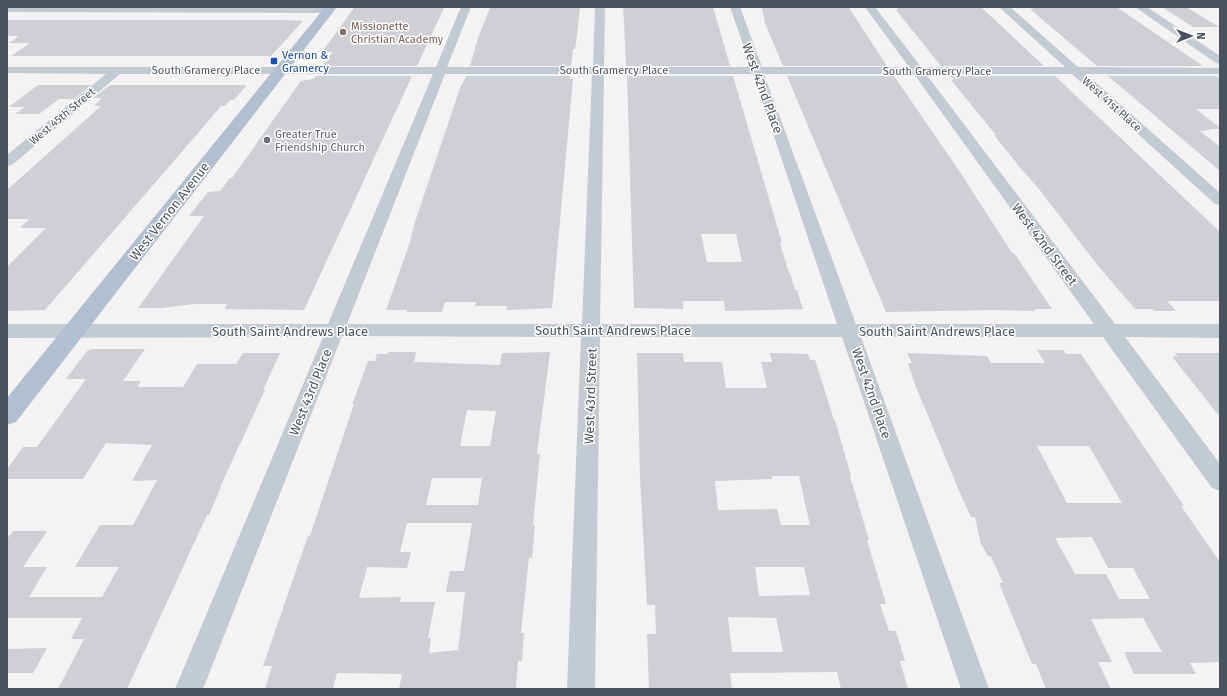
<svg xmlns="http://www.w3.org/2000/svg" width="1227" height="696" font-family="'Fira Sans',sans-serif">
	<rect width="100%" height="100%" fill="#f4f2f2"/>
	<polygon fill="#fdf9ed" points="310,53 369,53 363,63 303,63"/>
	<g fill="#ced0d6" fill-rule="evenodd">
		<polygon points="410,7 444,8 417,66 323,66 332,52 322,52 354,8"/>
		<polygon points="580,7 576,43 575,49 573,49 571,66 470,66 479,35 490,8"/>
		<polygon points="713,7 730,66 626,66 624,21 623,9 625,8"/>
		<polygon points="791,7 849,8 887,66 783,66 765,23 762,8"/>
		<polygon points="926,7 982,8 1044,66 941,66 896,10 898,10 897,8 927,8"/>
		<polygon points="1085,7 1118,8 1203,66 1097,66 1030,9 1033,9 1031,8"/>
		<polygon points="1162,7 1186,7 1219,27 1193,27"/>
		<polygon points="7,20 281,20 303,21 271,56 11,56 30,43 9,43 19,36 7,36"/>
		<polygon points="316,76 412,76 304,310 225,309 227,304 193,304 163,308 138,308 204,216 189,216 208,192 220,191 230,178 232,178 301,81 313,79"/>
		<polygon points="466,76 570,76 570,79 573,79 552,308 508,310 506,309 507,306 475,306 476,302 445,302 442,312 406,312 407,310 386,310 410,242 415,222 460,88"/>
		<path d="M627,76H733L782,243H780L789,273H790L795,290H797L803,309L725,311L724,301H683V309L634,308ZM701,234H736L742,262H707Z"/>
		<polygon points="787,76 894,76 960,172 1012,253 1014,253 1052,309 1034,309 1035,311 994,310 886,312"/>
		<polygon points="950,76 1055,76 1220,232 1220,301 1167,301 1176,311 1154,311 1153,309 1135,309 1095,262 1039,189 1022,170 994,135 996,135 951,80 954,80"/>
		<polygon points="1108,76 1216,76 1220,78 1220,109 1196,109 1220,128 1220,129 1208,129 1210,130 1200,131 1220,147 1220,171"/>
		<polygon points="38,85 91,85 74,99 59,99 39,114 15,114 25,107 9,107"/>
		<polygon points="110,85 247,85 234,100 230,100 225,106 221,106 211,118 45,310 7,311 7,267 46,228 20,228 29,219 7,219 7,190 101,106 94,106 102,98 93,98"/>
		<polygon points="92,349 145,349 123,381 141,381 137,387 183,387 197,364 236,364 243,353 280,353 263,390 265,390 220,487 221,487 209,515 207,515 127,689 58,689 84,639 71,639 82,618 7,618 7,539 13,531 47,531 23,567 47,567 29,597 102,597 119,567 75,567 100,525 133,525 157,480 132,481 152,445 106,443 83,479 7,479 7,469 23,447 37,447 86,379 66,379 87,351"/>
		<path d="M1037,350H1063L1066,354H1081L1184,506H1181L1220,562V662L1190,663L1196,674H1134L1124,652H1162L1143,618L1091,619L1112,662H1098L1111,689H1046L1036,664H1032L999,583H1003L991,556H988L981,544L975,517H971L960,493L914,382L908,363H912L907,353L987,356L991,363H1045ZM1037,446H1089L1122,503H1067ZM1092,537L1108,568H1133L1150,599H1119L1106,574H1075L1055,538Z"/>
		<path d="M389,352H416L414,362L500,365L502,353L550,352L537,454H540L533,525H535L532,558H529L521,633H524L522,661H518L516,689H399L402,674L337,673L333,689H265L272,666H263L308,536H310L354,404H352L358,389L368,361H375L377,354H388ZM467,410L496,411L490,446H460ZM432,478H482L478,505H426ZM407,523H472L464,571H450L446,592H465L458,650L429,653L431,638H428L435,602H400L401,597L359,598L367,567L407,568L411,552H400Z"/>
		<path d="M637,353H683L684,362H722L726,388H767L761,362H772L770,353L808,354L810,360H815L834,420H835L851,476H850L869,540H867L886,604H880L889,631H896L905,661H900L908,689H841L837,672L730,673L732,689H649L647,634H656L655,605H647L640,477ZM772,476H799L810,525H781L777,509L718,510L715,481L772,479ZM755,567H804L810,595L759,596ZM728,617L776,618L783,652H732Z"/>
		<polygon points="1175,353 1220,353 1220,417 1174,359 1173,356 1178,356"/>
		<polygon points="47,648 33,673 7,673 7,649"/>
	</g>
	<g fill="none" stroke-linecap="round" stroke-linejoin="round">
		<g fill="#c2cbd3" fill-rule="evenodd">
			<polygon points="7,7 328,7 333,10 328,13 7,12"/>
			<path d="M461,7H471L447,67H593L595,7H605L604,67H751L730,7H740L762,67H909L865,7H875L921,67H1065L999,7H1010L1078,67L1220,68V74H1086L1220,193V205L1215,204L1072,74H926L1115,324H1220V338L1125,337L1220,464V491L1212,488L1103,337H861L989,689H961L842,337H600L595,689H567L581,337L342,336L203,689H175L323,337L7,338V324H328L433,74H120L12,165L7,166V155L106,74L7,73V67H436ZM445,74H592L582,324H347ZM604,74H753L837,324H600ZM764,74H914L1094,324H856Z"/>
			<polygon points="1135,7 1147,7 1220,56 1220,64 1216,63"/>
		</g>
		<polygon fill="#b1bfd0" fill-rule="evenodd" points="325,7 337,7 16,422 7,425 7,398"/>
	</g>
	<circle fill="#8d6e63" stroke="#fff" stroke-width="1.5" cx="343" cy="32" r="4"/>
	<rect fill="#1a4fb4" stroke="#fff" stroke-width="1.5" x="270" y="57" width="8" height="8" rx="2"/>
	<circle fill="#6b7280" stroke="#fff" stroke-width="1.5" cx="267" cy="140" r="4"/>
	<g text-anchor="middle" stroke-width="3" stroke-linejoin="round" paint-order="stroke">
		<g font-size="11" fill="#785e54" stroke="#fff" text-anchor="start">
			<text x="351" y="30">Missionette<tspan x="351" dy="13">Christian Academy</tspan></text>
		</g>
		<g font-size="11" fill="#164399" stroke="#fff" text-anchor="start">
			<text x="282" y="59">Vernon &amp;<tspan x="282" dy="13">Gramercy</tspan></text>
		</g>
		<g font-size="11" fill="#49535f" stroke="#fff">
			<text x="206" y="74">South Gramercy Place</text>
			<text x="614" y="74">South Gramercy Place</text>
			<text x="937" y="75">South Gramercy Place</text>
			<text transform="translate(1112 104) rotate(42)" y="4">West 41st Place</text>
			<text transform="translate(62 116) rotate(-40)" y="4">West 45th Street</text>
		</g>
		<g font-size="11" fill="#5b616d" stroke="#fff" text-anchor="start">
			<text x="275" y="138">Greater True<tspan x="275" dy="13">Friendship Church</tspan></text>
		</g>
		<g font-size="13" fill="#49535f" stroke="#fff">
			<text transform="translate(763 88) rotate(70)" y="5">West 42nd Place</text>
			<text transform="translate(169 211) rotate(-52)" y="5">West Vernon Avenue</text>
			<text transform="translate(1045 244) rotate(53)" y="5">West 42nd Street</text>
			<text x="613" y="335">South Saint Andrews Place</text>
			<text x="290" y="336">South Saint Andrews Place</text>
			<text x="937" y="336">South Saint Andrews Place</text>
			<text transform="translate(310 392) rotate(-68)" y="5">West 43rd Place</text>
			<text transform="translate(872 393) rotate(71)" y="5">West 42nd Place</text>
			<text transform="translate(590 396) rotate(-88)" y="5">West 43rd Street</text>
		</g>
	</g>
	<rect width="1227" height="696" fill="none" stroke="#49535f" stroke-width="16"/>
	<g transform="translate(1191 36) rotate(90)" stroke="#ffffff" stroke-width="3" paint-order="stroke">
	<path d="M0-3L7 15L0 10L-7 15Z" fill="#49535f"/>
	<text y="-6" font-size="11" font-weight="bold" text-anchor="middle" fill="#49535f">N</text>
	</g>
</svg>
